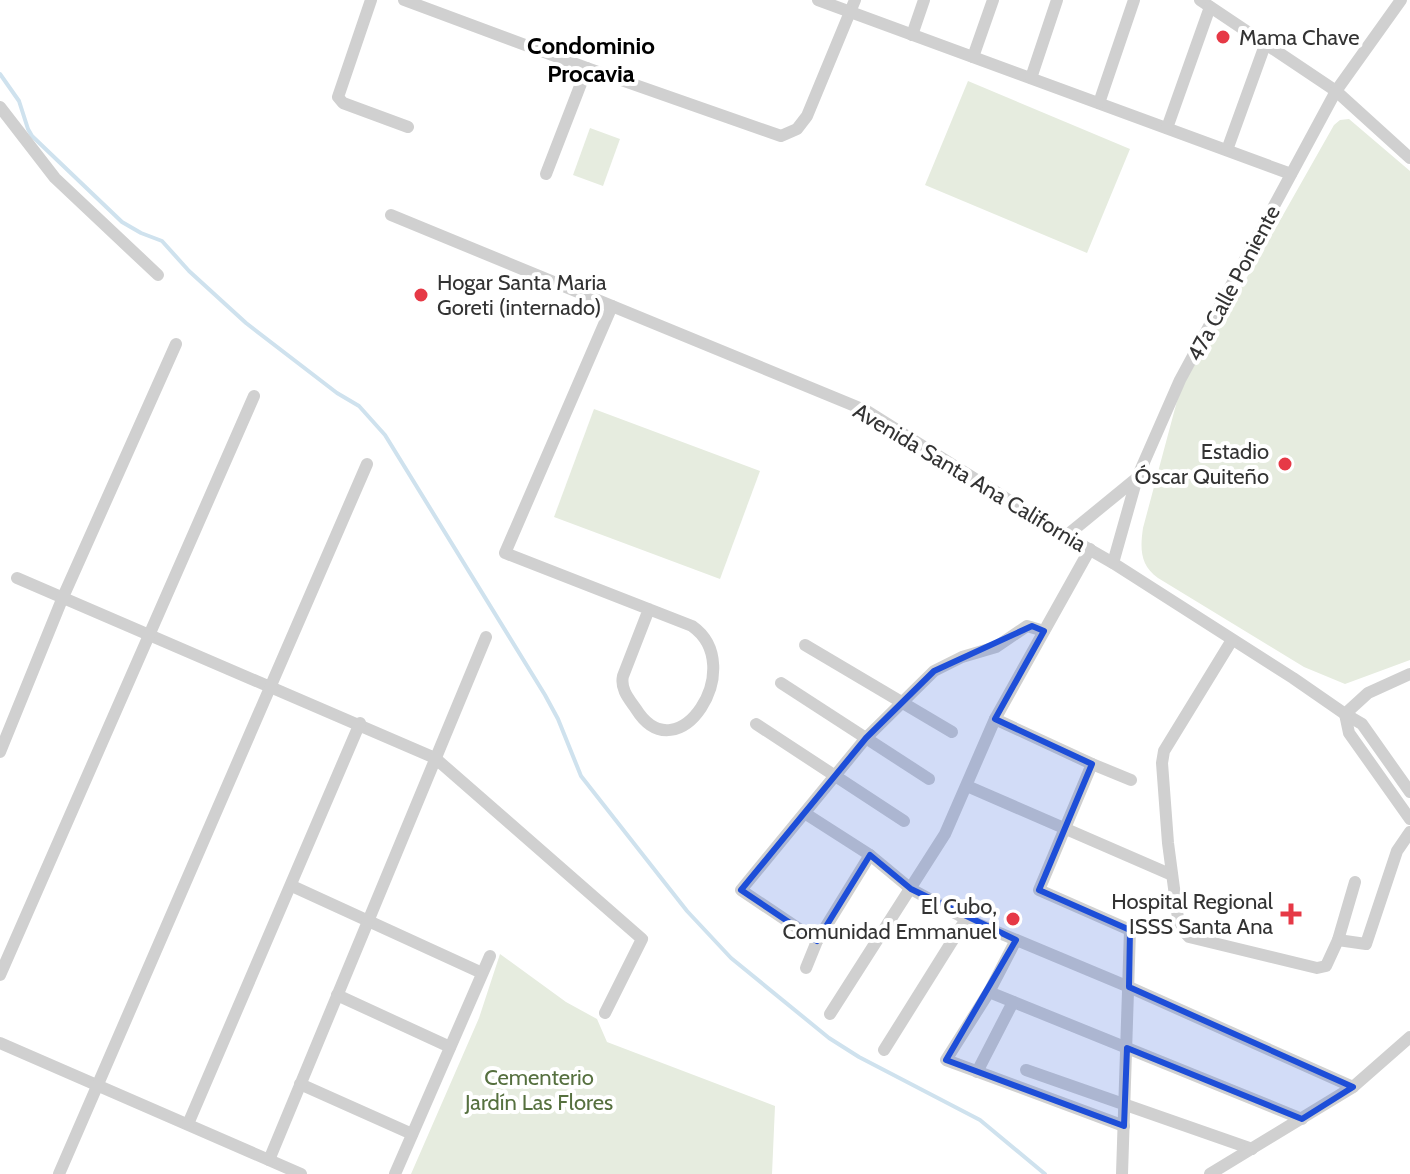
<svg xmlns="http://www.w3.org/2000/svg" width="1410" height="1174" font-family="Cabin,sans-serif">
	<rect width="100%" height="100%" fill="#fff"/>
	<g fill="#e6ecdf">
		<polygon points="968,81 1130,149 1087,253 925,185"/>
		<path d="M1349,119L1410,171V660L1345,684L1304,667L1158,578C1140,565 1140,549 1143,528L1177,401L1187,376L1261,254L1334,125L1340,120Z"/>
		<polygon points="590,128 620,139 603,186 573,175"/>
		<polygon points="594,409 760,471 720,579 554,517"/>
		<polygon points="500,954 566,1002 597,1019 607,1042 775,1106 772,1174 411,1174 479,1018"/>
	</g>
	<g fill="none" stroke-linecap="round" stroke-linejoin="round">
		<polyline stroke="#cfe2ee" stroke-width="4" points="0,74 19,101 28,129 32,136 122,222 141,233 162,241 189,271 246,323 337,393 359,406 385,435 545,695 558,719 581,776 687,911 731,958 829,1038 859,1057 980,1120 1045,1174"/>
		<g stroke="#d0d0d0" stroke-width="12">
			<polyline points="371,0 338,97 343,103 408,127"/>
			<polyline points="404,0 587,68 781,136 797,129 807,116 855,0"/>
			<polyline points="818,0 1291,174"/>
			<polyline points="1200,0 1336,91 1410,158"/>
			<polyline points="912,35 924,0"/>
			<polyline points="973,57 993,0"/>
			<polyline points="1031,78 1057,0"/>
			<polyline points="1099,103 1134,0"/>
			<polyline points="0,107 55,178 158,275"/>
			<polyline points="1167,128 1210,7"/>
			<polyline points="1227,150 1265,45"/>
			<polyline points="546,174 587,68"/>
			<polyline points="391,215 867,411 1066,536 1113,563 1293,678 1345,714 1362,724 1410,792"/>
			<path d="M612,306L505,553L692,626C749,666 678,776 636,709C629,699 620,689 623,676L649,609"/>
			<polyline points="1066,536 1137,478"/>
			<polyline points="1113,563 1137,478 1180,380 1336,91 1401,0"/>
			<polyline points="17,578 435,758 642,939 605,1013"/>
			<polyline points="1232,640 1164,751 1162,763 1168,843 1179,926 1189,937 1317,968 1326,966 1338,940 1355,882"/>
			<polyline points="805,645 952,732"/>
			<polyline points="781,683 929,779"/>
			<polyline points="1345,714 1349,733 1410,819"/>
			<polyline points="1345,714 1368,693 1410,674"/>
			<polyline points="995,719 1092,764 1039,890 1130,930 1122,1174"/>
			<polyline points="756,724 904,821"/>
			<polyline points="0,752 63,597 176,344"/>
			<polyline points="1092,764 1131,780"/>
			<polyline points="967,786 1172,875"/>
			<polyline points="806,814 870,855 911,889 966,919 1129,987 1353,1087"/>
			<polyline points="292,886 482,973"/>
			<polyline points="1016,940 989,992 946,1060 1124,1126"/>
			<polyline points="1338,940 1366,944 1397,851 1410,832"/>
			<polyline points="817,941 741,890 866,738 934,671 962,657 996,647 1027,626 1044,631"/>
			<polyline points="806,968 817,941 870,855"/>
			<polyline points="0,975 254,396"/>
			<polyline points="989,992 1302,1119"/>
			<polyline points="337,995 450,1047"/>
			<polyline points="830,1014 945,834 995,719 1090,549"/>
			<polyline points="0,1043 301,1174"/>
			<polyline points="884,1050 966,919"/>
			<polyline points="1026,1070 1252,1149"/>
			<polyline points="977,1072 1013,1002"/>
			<polyline points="300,1084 412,1134"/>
			<polyline points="188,1124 360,723"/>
			<polyline points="269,1160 486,637"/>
			<polyline points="59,1174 367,464"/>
			<polyline points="395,1174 490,956"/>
			<polyline points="1210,1174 1353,1087 1410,1037"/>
		</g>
	</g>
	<path fill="#1d4ed8" fill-opacity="0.2" stroke="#1d4ed8" stroke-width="6" stroke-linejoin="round" d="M1032,626L1044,631L995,719L1092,764L1039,890L1130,930L1129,987L1353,1087L1302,1119L1127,1048L1124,1126L946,1060L1016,940L911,889L870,855L817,941L741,890L866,738L934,671Z"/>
	<g fill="#e63946" stroke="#fff" stroke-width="3">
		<circle cx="1223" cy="37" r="8"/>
		<circle cx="421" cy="295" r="8"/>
		<circle cx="1285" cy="464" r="8"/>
		<path d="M1287 902h8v8h8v8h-8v8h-8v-8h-8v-8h8z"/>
		<circle cx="1013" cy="919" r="8"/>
	</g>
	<g text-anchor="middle" stroke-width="8" stroke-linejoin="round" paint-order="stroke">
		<g font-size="22" fill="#333" stroke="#fff" text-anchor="end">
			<text x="1239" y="45" text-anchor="start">Mama Chave</text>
			<text x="437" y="290" text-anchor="start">Hogar Santa Maria<tspan x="437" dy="25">Goreti (internado)</tspan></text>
			<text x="1269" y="459">Estadio<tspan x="1269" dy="25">Óscar Quiteño</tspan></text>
			<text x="1273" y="909">Hospital Regional<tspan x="1273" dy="25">ISSS Santa Ana</tspan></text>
			<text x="997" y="914">El Cubo,<tspan x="997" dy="25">Comunidad Emmanuel</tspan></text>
		</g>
		<g font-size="22" fill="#333" stroke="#fff">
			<text transform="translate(1233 283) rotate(-62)" y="8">47a Calle Poniente</text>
			<text transform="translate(970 477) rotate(31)" y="8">Avenida Santa Ana California</text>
		</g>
		<g font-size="22" fill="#56703f" stroke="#fff">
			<text x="539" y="1085">Cementerio<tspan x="539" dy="25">Jardín Las Flores</tspan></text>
		</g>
		<g font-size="24" font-weight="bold" fill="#000" stroke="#fff">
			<text x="591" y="54">Condominio<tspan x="591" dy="28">Procavia</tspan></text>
		</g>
	</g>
</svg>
